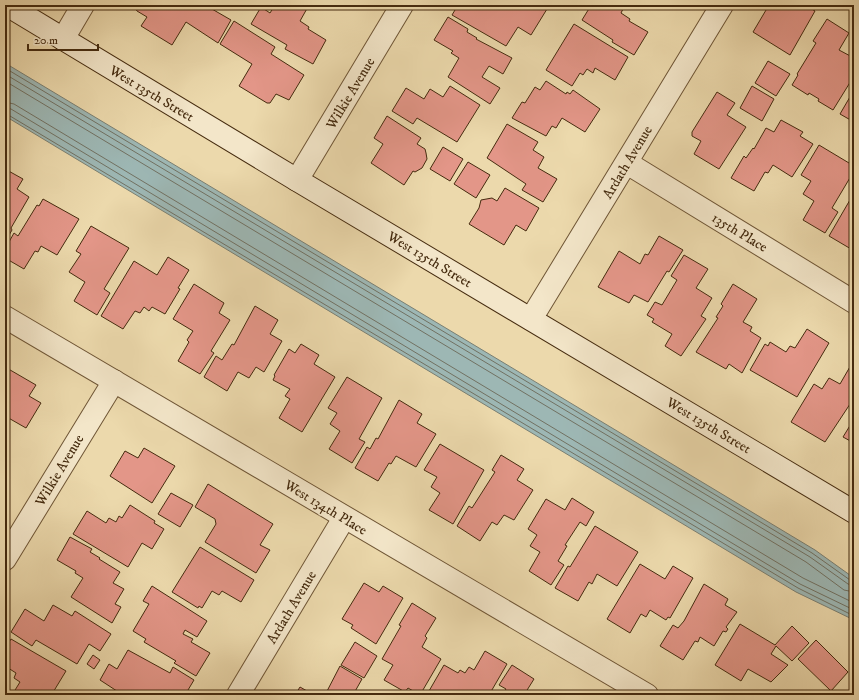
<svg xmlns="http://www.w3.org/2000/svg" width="859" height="700" font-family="'IM FELL DW Pica',serif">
	<rect width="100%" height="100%" fill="#ecd9ac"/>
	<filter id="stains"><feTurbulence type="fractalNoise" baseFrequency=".005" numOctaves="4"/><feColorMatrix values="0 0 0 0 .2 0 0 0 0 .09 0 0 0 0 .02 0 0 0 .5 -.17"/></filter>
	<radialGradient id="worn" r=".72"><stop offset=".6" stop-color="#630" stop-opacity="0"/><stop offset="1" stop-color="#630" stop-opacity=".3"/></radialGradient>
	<polygon fill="#9db7b4" stroke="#7a7f72" points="5,63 815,550 854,578 854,620 796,592 5,116"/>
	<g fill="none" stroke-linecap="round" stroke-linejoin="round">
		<g stroke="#717162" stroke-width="1">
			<polyline points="5,68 812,553 850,580 854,581"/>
			<polyline points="5,74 810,557 848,584 854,586"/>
			<polyline points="5,81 806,562 844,590 854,592"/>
			<polyline points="5,102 14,104 803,578 854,603"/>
			<polyline points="5,108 11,109 800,584 854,610"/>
			<polyline points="5,113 798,588 854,616"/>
		</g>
	</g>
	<g fill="#e39688" stroke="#452b0f">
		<polygon points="137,5 189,5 192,7 193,5 205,5 231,20 218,43 186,22 172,45 141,26 147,17 137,11 135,8"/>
		<polygon points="275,5 309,5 300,21 309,27 308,29 326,40 313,64 285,49 287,45 251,24 261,7 270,13"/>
		<polygon points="458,5 540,5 547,9 531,35 518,27 506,46 452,15"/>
		<polygon points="587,5 625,5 621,13 630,19 629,21 648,32 634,55 612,42 613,40 582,20 590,7"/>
		<polygon points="769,5 776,5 781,8 783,5 805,5 815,11 790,55 753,32"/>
		<polygon points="448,17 468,29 467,32 477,38 476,39 512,58 503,74 489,66 482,77 500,88 490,104 448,77 459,58 451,53 453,51 434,40"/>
		<polygon points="827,19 849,33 839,50 854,58 854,76 833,110 818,101 819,99 809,93 808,95 792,85 798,75 797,74 816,43 813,41"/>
		<polygon points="234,21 275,47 271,54 304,75 289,100 276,94 270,103 267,103 239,86 252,64 220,44"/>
		<polygon points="574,24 628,57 615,80 595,68 593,73 587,69 583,75 580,73 572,86 546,70"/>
		<polygon points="768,61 790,74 776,96 755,83"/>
		<polygon points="546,81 566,94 567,92 570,94 573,90 600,109 585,132 562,118 556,128 552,126 546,136 512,118 522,102 525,103 535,87 540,90"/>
		<polygon points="450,86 480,105 457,142 417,118 413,124 392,111 406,88 424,99 430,89 443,97"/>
		<polygon points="752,86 774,99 762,121 740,108"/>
		<polygon points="854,90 854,122 840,114"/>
		<polygon points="717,92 735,103 727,115 746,127 719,169 694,154 701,141 692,136 692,132"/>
		<polygon points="387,116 421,138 417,144 425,149 426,153 427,159 422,168 415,172 413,171 404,185 371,163 383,144 374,138"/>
		<polygon points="781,120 803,132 800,136 813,144 792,177 773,165 768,173 765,172 754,191 731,178 744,156 746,158 753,148 754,149 766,128 774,132"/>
		<polygon points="507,124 538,142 533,150 544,157 538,168 557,179 543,202 522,190 526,184 487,158"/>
		<polygon points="819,145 854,166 854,171 832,208 838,212 825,233 803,220 814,201 803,194 811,181 801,175"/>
		<polygon points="443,147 463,159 450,181 430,169"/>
		<polygon points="468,162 490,175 476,198 454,184"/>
		<polygon points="5,169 23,179 17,189 29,197 11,228 12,230 5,242"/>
		<polygon points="505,188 539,208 526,231 516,225 504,245 469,224 479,208 481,200 492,198 497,201"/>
		<polygon points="854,193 854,245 851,249 829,236"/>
		<polygon points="43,199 79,219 57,255 41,246 38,252 35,251 24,269 5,258 5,249 14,233 18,236 37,205 39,206"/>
		<polygon points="91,226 129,248 104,289 110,293 97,315 74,301 85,282 69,272 81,254 76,251"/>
		<polygon points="659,236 683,250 669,272 667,271 648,302 634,295 629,303 598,287 619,251 640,264 645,254 648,255"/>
		<polygon points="684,255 708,269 696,288 712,298 701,316 706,319 681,356 665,346 672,334 652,322 654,319 647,315 655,302 662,305 677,280 671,276"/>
		<polygon points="168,257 189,270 178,288 180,289 165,314 152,307 149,311 144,307 140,313 135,311 123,329 101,316 134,261 157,275"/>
		<polygon points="194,284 224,303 219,313 230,320 211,351 214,353 200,374 178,361 189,342 187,340 193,331 173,319"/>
		<polygon points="733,284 757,299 743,322 752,327 750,331 761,338 742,373 729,364 726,369 696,352 718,318 716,317 723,306 721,304"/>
		<polygon points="255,306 278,320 270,334 282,341 264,372 256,367 249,378 238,372 227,391 204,377 216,356 222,360 232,344 234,345"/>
		<polygon points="807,329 829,343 797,397 750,370 765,344 768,346 770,342 786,352 790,346 795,348"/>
		<polygon points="301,344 319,355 314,364 335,377 302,432 279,418 290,399 285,396 290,389 273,380 275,376 274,375 289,349 295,353"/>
		<polygon points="851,365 854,367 854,398 825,442 791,422 814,384 822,389 829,378 840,384"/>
		<polygon points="5,367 36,385 29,396 41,403 26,428 5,416"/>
		<polygon points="347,377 382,398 359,439 365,442 352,463 329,449 340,431 330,424 337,413 328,408"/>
		<polygon points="399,400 422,414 417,423 436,434 416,467 396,456 391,464 389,463 378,481 355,468 367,447 370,449 376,438 378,439"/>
		<polygon points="854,419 854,443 843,437"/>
		<polygon points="440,444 484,470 453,524 429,510 440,493 431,487 437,477 424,470"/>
		<polygon points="144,448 175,466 152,503 110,476 125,451 138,458"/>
		<polygon points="501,455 524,469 517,480 533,490 514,520 504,515 497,525 492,522 480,541 457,526 469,506 472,508 495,472 492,470"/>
		<polygon points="208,484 273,524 260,545 270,550 256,573 205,542 216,524 215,519 195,507"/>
		<polygon points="171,493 193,505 180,527 158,514"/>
		<polygon points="572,498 594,512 586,526 580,522 565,545 567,546 558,561 564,565 551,585 529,571 540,552 530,546 537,535 528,529 546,499 565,510"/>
		<polygon points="130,505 155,521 154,523 164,529 152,549 142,543 128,567 73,534 87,511 106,523 109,518 116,522 119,516 122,518"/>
		<polygon points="595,526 638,552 617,586 597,574 592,584 589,582 578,601 555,588 568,566 570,567"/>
		<polygon points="70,537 92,549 90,552 100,558 99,559 120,572 113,583 124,589 115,604 121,607 112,623 71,597 83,578 75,573 76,571 57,560"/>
		<polygon points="200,547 254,580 241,602 222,591 219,595 212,591 202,608 199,606 198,608 172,592"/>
		<polygon points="640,564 665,579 673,566 693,578 670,618 668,617 666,620 650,610 646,617 641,614 630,633 607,619"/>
		<polygon points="364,583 379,592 383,586 403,598 376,644 351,628 353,625 342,619"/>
		<polygon points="704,584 728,599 725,605 737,612 726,627 728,629 726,632 723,631 714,646 700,637 698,642 695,641 683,660 660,646 673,625 678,628 684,621"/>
		<polygon points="152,586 207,621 197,637 185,630 183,634 193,639 191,642 210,653 196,676 174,663 176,661 144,642 146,639 133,631 149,604 143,601"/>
		<polygon points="412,603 436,618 425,636 427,638 422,647 441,659 420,695 408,688 405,692 384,680 393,665 382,659 401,626 399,625"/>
		<polygon points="53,605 72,616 75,611 111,634 100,651 89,644 77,664 36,640 32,646 11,632 25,609 44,621"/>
		<polygon points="740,624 775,645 792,626 809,643 792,661 776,646 771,654 788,665 771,682 748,669 741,681 715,665"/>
		<polygon points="11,639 66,671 52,694 54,695 12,695 20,682 14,678 16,673 5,666 5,649"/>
		<polygon points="816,640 848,672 831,691 798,659"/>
		<polygon points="355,642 377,656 364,678 341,665"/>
		<polygon points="128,650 170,673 173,667 194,680 185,695 167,695 161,691 158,695 123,695 100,680 109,664 117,669"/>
		<polygon points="485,651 507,664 489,695 437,695 429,691 444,665 458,673 460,670 465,673 469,667 474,670"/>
		<polygon points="93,655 100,660 94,669 87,664"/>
		<polygon points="512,665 534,679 524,695 502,695 506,689 499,685"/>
		<polygon points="340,666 362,679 353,695 325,695"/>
		<polygon points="300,687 314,695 295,695"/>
	</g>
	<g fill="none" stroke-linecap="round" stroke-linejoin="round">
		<defs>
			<g id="street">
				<polyline points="63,39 83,5"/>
				<polyline points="627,163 854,302"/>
				<polyline points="297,180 402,5"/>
				<polyline points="5,317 647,695"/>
				<polyline points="531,319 722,5"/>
				<polyline points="5,559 114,381"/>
				<polyline points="238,695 344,518"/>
			</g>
			<polyline id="secondary" points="7,5 297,180 854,512"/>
		</defs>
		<use href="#street" stroke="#6f5636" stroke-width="24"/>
		<use href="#secondary" stroke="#452b0f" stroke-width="24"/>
		<use href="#street" stroke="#f3e6c9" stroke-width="22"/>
		<use href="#secondary" stroke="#f3e6c9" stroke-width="22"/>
	</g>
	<g text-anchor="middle" stroke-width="3" stroke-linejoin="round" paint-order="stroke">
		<g font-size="14" fill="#452b0f" stroke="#f3e6c9">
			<text transform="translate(152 93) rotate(31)" y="5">West 135th Street</text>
			<text transform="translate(350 93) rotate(-59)" y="5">Wilkie Avenue</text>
			<text transform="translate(627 162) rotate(-59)" y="5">Ardath Avenue</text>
			<text transform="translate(740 232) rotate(31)" y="5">135th Place</text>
			<text transform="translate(430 259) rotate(31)" y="5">West 135th Street</text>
			<text transform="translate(709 425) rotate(31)" y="5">West 135th Street</text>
			<text transform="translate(59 470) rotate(-59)" y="5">Wilkie Avenue</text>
			<text transform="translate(326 507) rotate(31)" y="5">West 134th Place</text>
			<text transform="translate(291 607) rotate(-59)" y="5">Ardath Avenue</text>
		</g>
	</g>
	<rect width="859" height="700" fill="none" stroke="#ecd9ac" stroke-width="20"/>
	<rect x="6" y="6" width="847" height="688" fill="none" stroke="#452b0f" stroke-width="2"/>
	<rect x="10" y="10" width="839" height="680" fill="none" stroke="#452b0f"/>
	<path d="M28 44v6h70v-6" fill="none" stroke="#452b0f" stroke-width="2"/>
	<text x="34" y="44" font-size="12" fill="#452b0f" stroke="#f3e6c9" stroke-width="3" paint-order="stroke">20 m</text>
	<rect width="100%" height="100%" filter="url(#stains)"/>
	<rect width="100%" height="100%" fill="url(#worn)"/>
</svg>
